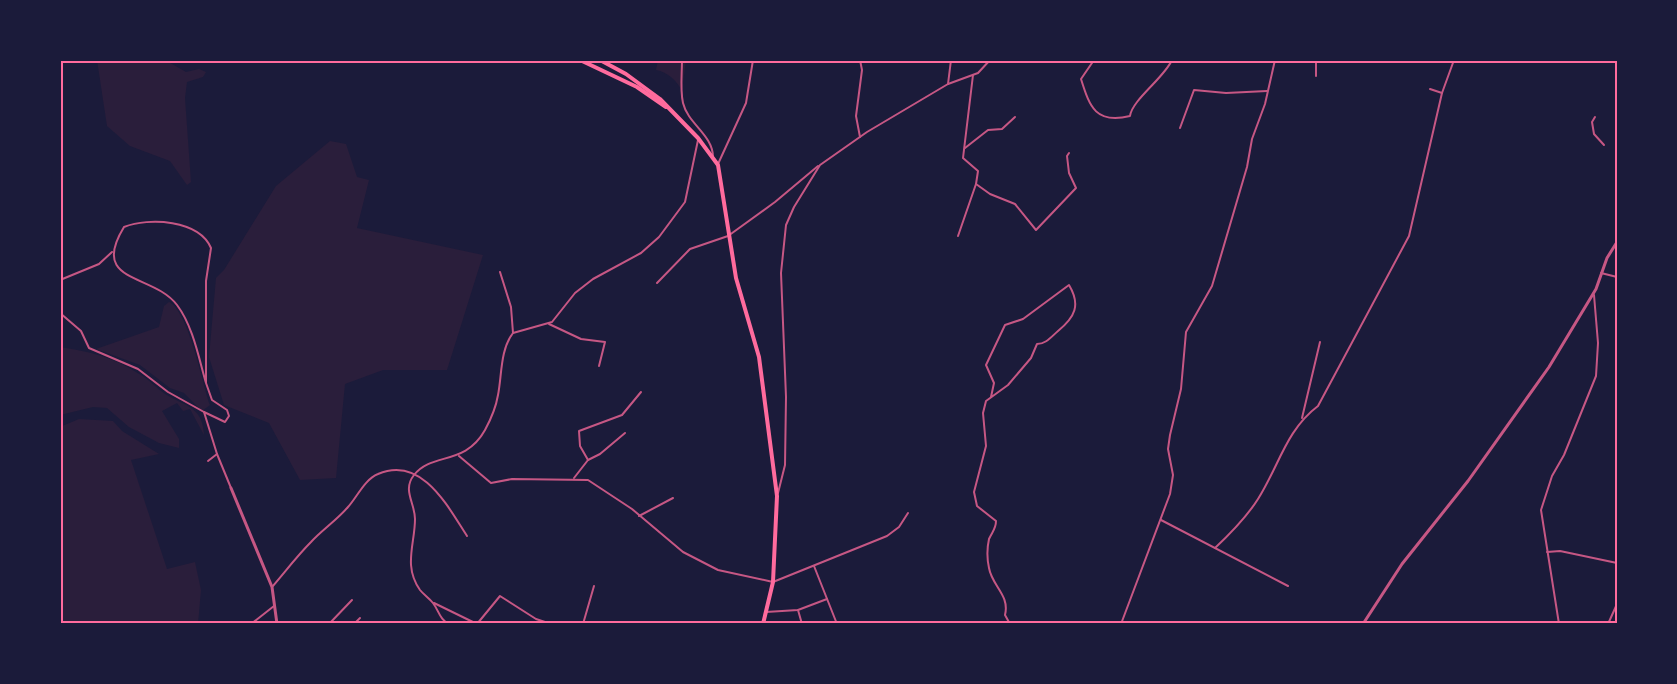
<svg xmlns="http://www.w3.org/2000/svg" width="1677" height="684" font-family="'Exo 2',sans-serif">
	<rect width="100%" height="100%" fill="#1b1b3a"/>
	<g fill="#2a1e3b">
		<polygon points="97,60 165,60 186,72 199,69 206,72 203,77 187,82 185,98 191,182 187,185 170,161 130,146 107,126"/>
		<path d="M658,60H686L682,91C677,81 668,72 656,70Z"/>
		<polygon points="330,141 346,144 357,177 369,180 357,228 483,255 447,370 383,370 345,384 336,478 300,480 269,423 224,405 209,357 216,278 224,270 276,186"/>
		<path d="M169,302C189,312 202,383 210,405L202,411L184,393L170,388L140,365L96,349L159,327L164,306Z"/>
		<path d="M60,347C88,351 116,358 139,374C149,379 156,388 165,394C184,406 203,406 204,435L190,409L183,411L177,403L162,411L179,439V448L159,443L129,427L107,408L93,407L60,415Z"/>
		<polygon points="79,419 113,421 122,431 159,454 131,460 167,569 195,562 201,590 198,624 60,624 60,427"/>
	</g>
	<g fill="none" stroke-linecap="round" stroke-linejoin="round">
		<g stroke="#c65784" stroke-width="2">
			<path d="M682,60C682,73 680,90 683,103C688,124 713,135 713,157"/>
			<path d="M1094,60L1081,79C1090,108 1096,124 1130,116C1132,100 1164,78 1172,60"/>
			<polyline points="973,75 963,158 978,171 976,184 990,194 1015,204 1036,230 1076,188 1069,173 1067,156 1069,153"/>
			<polyline points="1316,76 1316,60"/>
			<polyline points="948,84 951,60"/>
			<polyline points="1430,89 1442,93"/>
			<polyline points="1595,117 1592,122 1594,134 1604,145"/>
			<polyline points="1180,128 1194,90 1226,93 1267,91"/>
			<polyline points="860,137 856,116 862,70 860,60"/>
			<polyline points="965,148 988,130 1002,129 1015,117"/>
			<polyline points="718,164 746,103 753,60"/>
			<polyline points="958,236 976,184"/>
			<polyline points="500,272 511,307 513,333"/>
			<polyline points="1601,273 1617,277"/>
			<polyline points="60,280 99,264 112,252"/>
			<polyline points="657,283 690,249 728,236 775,202 818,166"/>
			<polyline points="60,313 81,331 89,348 138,369 168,392 204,412"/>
			<polyline points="549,324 581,339 605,342 599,366"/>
			<path d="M206,383C199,359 193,326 177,305C153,273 89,284 124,227C149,217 199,220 211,248L206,281V383L212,400L227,410L229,416L225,422L204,412L217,454L231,488"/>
			<path d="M991,397L994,383L986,365L1005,325L1023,319L1069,285C1081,305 1075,317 1058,331C1051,337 1046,344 1037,344L1031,358L1008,385L986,401L983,413L986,446L974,492L977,506L996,521C996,529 992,532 989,539C987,548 987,559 989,568C992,586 1010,595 1005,615L1010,624"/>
			<polyline points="1302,418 1320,342"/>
			<polyline points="459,456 491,483 512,479 588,480 632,509 683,552 718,570 773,582 887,536 899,527 908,513"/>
			<polyline points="588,460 600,454 625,433"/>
			<polyline points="208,461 217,454"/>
			<polyline points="574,478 588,460 580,446 579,431 622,415 641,392"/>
			<polyline points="778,493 785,465 786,397 781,273 786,225 794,207 820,165 867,132 948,84 978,73 990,60"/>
			<polyline points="639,516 673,498"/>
			<polyline points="1161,520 1288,586"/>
			<path d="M1215,548C1231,533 1246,518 1258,499C1279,466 1286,430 1318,406L1409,236L1442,93L1454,60"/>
			<polyline points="1547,552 1560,551 1617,563"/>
			<polyline points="814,566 837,624"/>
			<path d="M272,587C285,572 297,556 311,542C322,530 337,520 348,507C357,497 365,479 378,474C422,455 448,507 467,536"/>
			<polyline points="434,603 477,624"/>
			<polyline points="798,610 802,624"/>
			<polyline points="766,612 798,610 827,599"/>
			<polyline points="251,624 274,606"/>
			<polyline points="329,624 352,600"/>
			<polyline points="354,624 360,618"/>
			<path d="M449,624C440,620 439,611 433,603C429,598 424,595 420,590C403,566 415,544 415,519C415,503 402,490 414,475C432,452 465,466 485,430C491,419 496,407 498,395C502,375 500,350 513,333L552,322L575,293L593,279L641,253L659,237L685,202L698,140"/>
			<polyline points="477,624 500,596 536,619 551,624"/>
			<polyline points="583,624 594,586"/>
			<polyline points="1121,624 1170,494 1173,475 1168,449 1170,435 1181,389 1186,332 1212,286 1247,167 1252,139 1265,104 1275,60"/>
			<polyline points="1559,624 1541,510 1552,476 1564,455 1596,376 1598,343 1594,295"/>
			<polyline points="1608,624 1617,604"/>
		</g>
		<g stroke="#c65784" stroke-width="3">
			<polyline points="231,488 272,587 277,624"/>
			<polyline points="1363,624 1402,564 1468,481 1549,367 1596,289 1607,258 1617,242"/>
		</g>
		<g stroke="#ff6b9d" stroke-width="4">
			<polyline points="580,60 637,87 666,107"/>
			<polyline points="600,60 626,74 660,99 698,138 718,165 736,278 759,357 777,496 773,582 763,624"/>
		</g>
	</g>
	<rect width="1677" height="684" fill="none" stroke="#1b1b3a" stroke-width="123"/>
	<rect x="62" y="62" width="1554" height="560" fill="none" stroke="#ff6b9d" stroke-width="2"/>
</svg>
